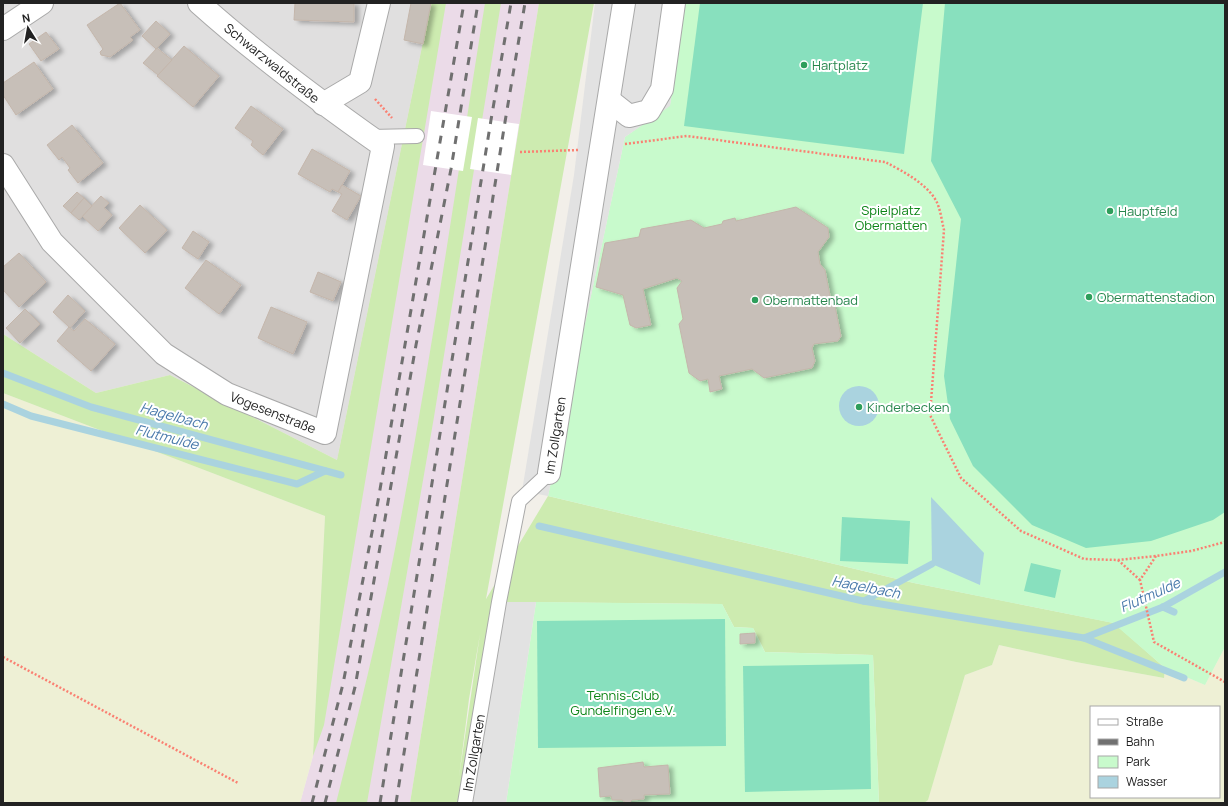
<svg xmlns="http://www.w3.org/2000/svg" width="1228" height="806" font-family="Manrope,sans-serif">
	<defs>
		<filter id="shadow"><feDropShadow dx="4.5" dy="2.5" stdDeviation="2" flood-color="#0004"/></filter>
	</defs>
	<rect width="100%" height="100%" fill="#f2efe9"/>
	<polygon fill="#e0dfdf" points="3,3 431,3 337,460 170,375 96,393 3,334"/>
	<polygon fill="#ebdbe8" points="431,3 539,3 410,803 300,803 313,756 337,460"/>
	<g fill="#eef0d5" fill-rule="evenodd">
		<polygon points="3,393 325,516 313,756 300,803 3,803"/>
		<path d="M999,645L1076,662L1164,678L1165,668L1205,685L1225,647V803H924L928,799L965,675L992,665ZM1091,707H1219V797H1091Z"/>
	</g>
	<g fill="#cdebb0" fill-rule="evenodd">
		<polygon points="431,3 446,3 324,725 313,756 325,516 3,393 3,334 96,393 170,375 337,460"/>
		<path d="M485,3H501L434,417L367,803H336C359,712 382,620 399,528C432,354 457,178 485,3Z"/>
		<path d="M539,3H594L486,599L548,496L914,583L1114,623L1165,668L1164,678L1076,662L999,645L992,665L965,675L928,800L924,803H879L873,655L765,652L753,628L734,627L722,604L499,602L465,803H410ZM480,634L459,777L469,699Z"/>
	</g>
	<g fill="#c8facc">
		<polygon points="684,3 1225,3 1225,647 1205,685 1165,668 1113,623 914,583 548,496 625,137 670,105"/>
		<polygon points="536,602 722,604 734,627 753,628 765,652 873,655 879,803 506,803"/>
	</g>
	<g fill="#88e0be">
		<polygon points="700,3 923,3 904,154 684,126"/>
		<polygon points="945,3 1225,3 1225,512 1213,520 1151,541 1086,548 1032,525 973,466 950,419 944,376 961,219 931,161"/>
		<polygon points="842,517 910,521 908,564 840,561"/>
		<polygon points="1031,563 1061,570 1055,598 1024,591"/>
		<polygon points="725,619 726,746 538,748 537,621"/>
		<polygon points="869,664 871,789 745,792 743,666"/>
	</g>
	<g fill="#e2e2e2">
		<polygon points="595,3 684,3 670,106 625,137 548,496 522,491 574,175"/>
		<polygon points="499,602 536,602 506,803 465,803"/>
	</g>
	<g fill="#aad3df">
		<circle cx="859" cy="406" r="20"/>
		<polygon points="931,497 984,553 980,585 932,564"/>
	</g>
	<g fill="#fff">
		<polygon points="431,111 472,117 463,171 423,165"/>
		<polygon points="478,118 519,124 511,175 470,169"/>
	</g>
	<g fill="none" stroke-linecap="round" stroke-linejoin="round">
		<g stroke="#aad3df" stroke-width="7">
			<polyline points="3,373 91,407 341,475"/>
			<polyline points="3,404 31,416 297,484 325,471"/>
			<polyline points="539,526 863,601 1084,638 1184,678"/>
			<polyline points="864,601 932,564"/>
			<polyline points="1163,607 1174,612"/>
			<polyline points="1084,638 1163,607 1225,572"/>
		</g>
	</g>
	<g fill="#c7bfb8" stroke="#c4b6ab" filter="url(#shadow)">
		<polygon points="120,3 140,30 130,37 133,40 110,57 101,55 100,52 103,49 87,25"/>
		<polygon points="295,3 354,3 354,22 294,20"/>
		<polygon points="411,3 431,3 423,44 404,40"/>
		<polygon points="156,21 170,34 156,49 142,36"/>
		<polygon points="46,32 59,49 41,61 29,44"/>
		<polygon points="184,46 219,76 193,107 157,76"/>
		<polygon points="157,48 172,60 158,75 143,63"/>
		<polygon points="34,62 53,89 16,115 3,95 3,83"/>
		<polygon points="251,106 283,129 263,155 251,145 253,141 235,128"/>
		<polygon points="72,125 103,163 78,183 68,170 70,168 62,157 59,160 47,145"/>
		<polygon points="312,149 350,171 338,192 332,189 330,192 298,174"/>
		<polygon points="342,185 361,196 347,220 332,211 342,194 338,192"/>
		<polygon points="77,192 84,198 71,213 63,206"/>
		<polygon points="101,196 109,203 104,208 112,215 98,231 82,216"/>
		<polygon points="84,198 92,206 79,220 71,213"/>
		<polygon points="140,205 167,230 145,253 119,228"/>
		<polygon points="796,207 828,228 829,237 818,252 820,264 825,270 832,306 835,306 841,336 838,341 814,344 812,348 815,361 812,368 764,378 752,369 719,376 722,389 710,392 708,379 700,381 689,373 679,324 683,319 677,288 682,281 677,278 643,289 651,325 636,328 630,325 623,295 596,287 605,243 639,237 641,229 691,220 704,228 722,224 723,221 735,218 736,221"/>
		<polygon points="193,231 209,242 198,259 182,248"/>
		<polygon points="19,253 46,282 19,307 3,290 3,267"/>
		<polygon points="206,260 241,285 219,314 185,288"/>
		<polygon points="318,272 341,282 333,301 310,292"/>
		<polygon points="68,295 85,311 70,328 53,312"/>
		<polygon points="271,307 307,322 293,354 258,338"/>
		<polygon points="25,309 40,324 20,343 6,328"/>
		<polygon points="85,319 115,344 91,371 57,341 69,327 74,331"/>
		<polygon points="755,633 755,643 740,644 740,634"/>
		<polygon points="643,762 644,767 668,765 670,794 644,795 644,799 632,800 629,803 626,803 622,800 612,800 611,796 600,797 598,768"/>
	</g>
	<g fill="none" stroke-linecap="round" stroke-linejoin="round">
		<defs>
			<g id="lane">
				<polyline points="371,137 417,136"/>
				<path id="s1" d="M465,803L499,602L519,501L549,473"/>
			</g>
			<g id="street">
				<polyline points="3,29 42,3"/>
				<polyline points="610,101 629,116 649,111 662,89 674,3"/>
				<polyline points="323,104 360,82 379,3"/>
				<path id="s2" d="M3,165L52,242L164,354L227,394L325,433L383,146C319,101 257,55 199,3"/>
				<path id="s3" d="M549,473L624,3"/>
			</g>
		</defs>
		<use href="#lane" stroke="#a9a9a9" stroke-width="16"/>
		<use href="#street" stroke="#a9a9a9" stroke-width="24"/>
		<g stroke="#fa8072" stroke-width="2.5" stroke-dasharray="2 2" stroke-linecap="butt">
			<polyline points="375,99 392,118"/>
			<path d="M625,144L687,136L885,162C903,171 931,186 938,205C941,213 942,222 944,230L930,415L961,478L1021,531L1084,559L1118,560L1156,556L1191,551L1225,542"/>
			<polyline points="520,152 578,150"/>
			<polyline points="1156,556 1140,580 1154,642 1225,682"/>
			<polyline points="1118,560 1140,580"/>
			<polyline points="3,657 238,783"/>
		</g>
		<use href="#lane" stroke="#fff" stroke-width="14"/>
		<use href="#street" stroke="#fff" stroke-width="22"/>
		<g stroke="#707070" stroke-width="3" stroke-dasharray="8 8" stroke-linecap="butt">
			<polyline points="312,803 343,684 378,501 464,3"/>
			<polyline points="325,803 355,687 416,345 451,169 478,3"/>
			<polyline points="380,803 491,120 511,3"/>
			<polyline points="396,803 505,122 525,3"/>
		</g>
	</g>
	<g fill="#2e9e5b" stroke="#fff" stroke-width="1.5">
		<circle cx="804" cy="65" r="4"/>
		<circle cx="1110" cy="211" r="4"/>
		<circle cx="1089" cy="297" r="4"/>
		<circle cx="755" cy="300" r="4"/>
		<circle cx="859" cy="407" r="4"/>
	</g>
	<g text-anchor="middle" stroke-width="4" stroke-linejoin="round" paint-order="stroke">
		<g font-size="13" fill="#222" stroke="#fff">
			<text transform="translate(272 63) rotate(39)" y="5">Schwarzwaldstraße</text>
			<text dy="5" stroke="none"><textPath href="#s2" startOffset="374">Vogesenstraße</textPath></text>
			<text dy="5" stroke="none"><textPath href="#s3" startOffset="38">Im Zollgarten</textPath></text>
			<text dy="5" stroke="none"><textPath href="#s1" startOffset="51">Im Zollgarten</textPath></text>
		</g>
		<g font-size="13" fill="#27864d" stroke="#fff" text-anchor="start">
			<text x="812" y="70">Hartplatz</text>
			<text x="1118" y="216">Hauptfeld</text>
			<text x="1097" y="302">Obermattenstadion</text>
			<text x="763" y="305">Obermattenbad</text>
			<text x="867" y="412">Kinderbecken</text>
		</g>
		<g font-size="13" fill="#0c8416" stroke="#fff">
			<text x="891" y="215">Spielplatz<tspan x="891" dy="15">Obermatten</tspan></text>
			<text x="623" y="700">Tennis-Club<tspan x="623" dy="15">Gundelfingen e.V.</tspan></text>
		</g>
		<g font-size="14" font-style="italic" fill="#4a7aab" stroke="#fff">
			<text transform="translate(174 416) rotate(15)" y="5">Hagelbach</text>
			<text transform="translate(167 437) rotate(14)" y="5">Flutmulde</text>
			<text transform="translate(866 587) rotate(11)" y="5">Hagelbach</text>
			<text transform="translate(1150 595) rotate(-24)" y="5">Flutmulde</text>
		</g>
	</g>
	<rect width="1228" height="806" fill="none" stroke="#222222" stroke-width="8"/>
	<rect x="1090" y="706" width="130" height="92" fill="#ffffff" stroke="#a7a7a7"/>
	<rect x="1098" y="719" width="20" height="6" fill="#ffffff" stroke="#a7a7a7"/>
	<text x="1126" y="726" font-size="12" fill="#222222">Straße</text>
	<rect x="1098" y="739" width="20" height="6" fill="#707070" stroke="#a7a7a7"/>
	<text x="1126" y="746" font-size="12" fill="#222222">Bahn</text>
	<rect x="1098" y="756" width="20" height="12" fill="#c8facc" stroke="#a7a7a7"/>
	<text x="1126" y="766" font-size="12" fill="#222222">Park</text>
	<rect x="1098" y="776" width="20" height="12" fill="#aad3df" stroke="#a7a7a7"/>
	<text x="1126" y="786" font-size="12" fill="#222222">Wasser</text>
	<g transform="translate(28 28) rotate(349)" stroke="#ffffff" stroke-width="3" paint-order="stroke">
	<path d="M0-3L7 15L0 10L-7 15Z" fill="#222222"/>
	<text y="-6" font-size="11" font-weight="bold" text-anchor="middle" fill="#222222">N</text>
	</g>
</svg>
